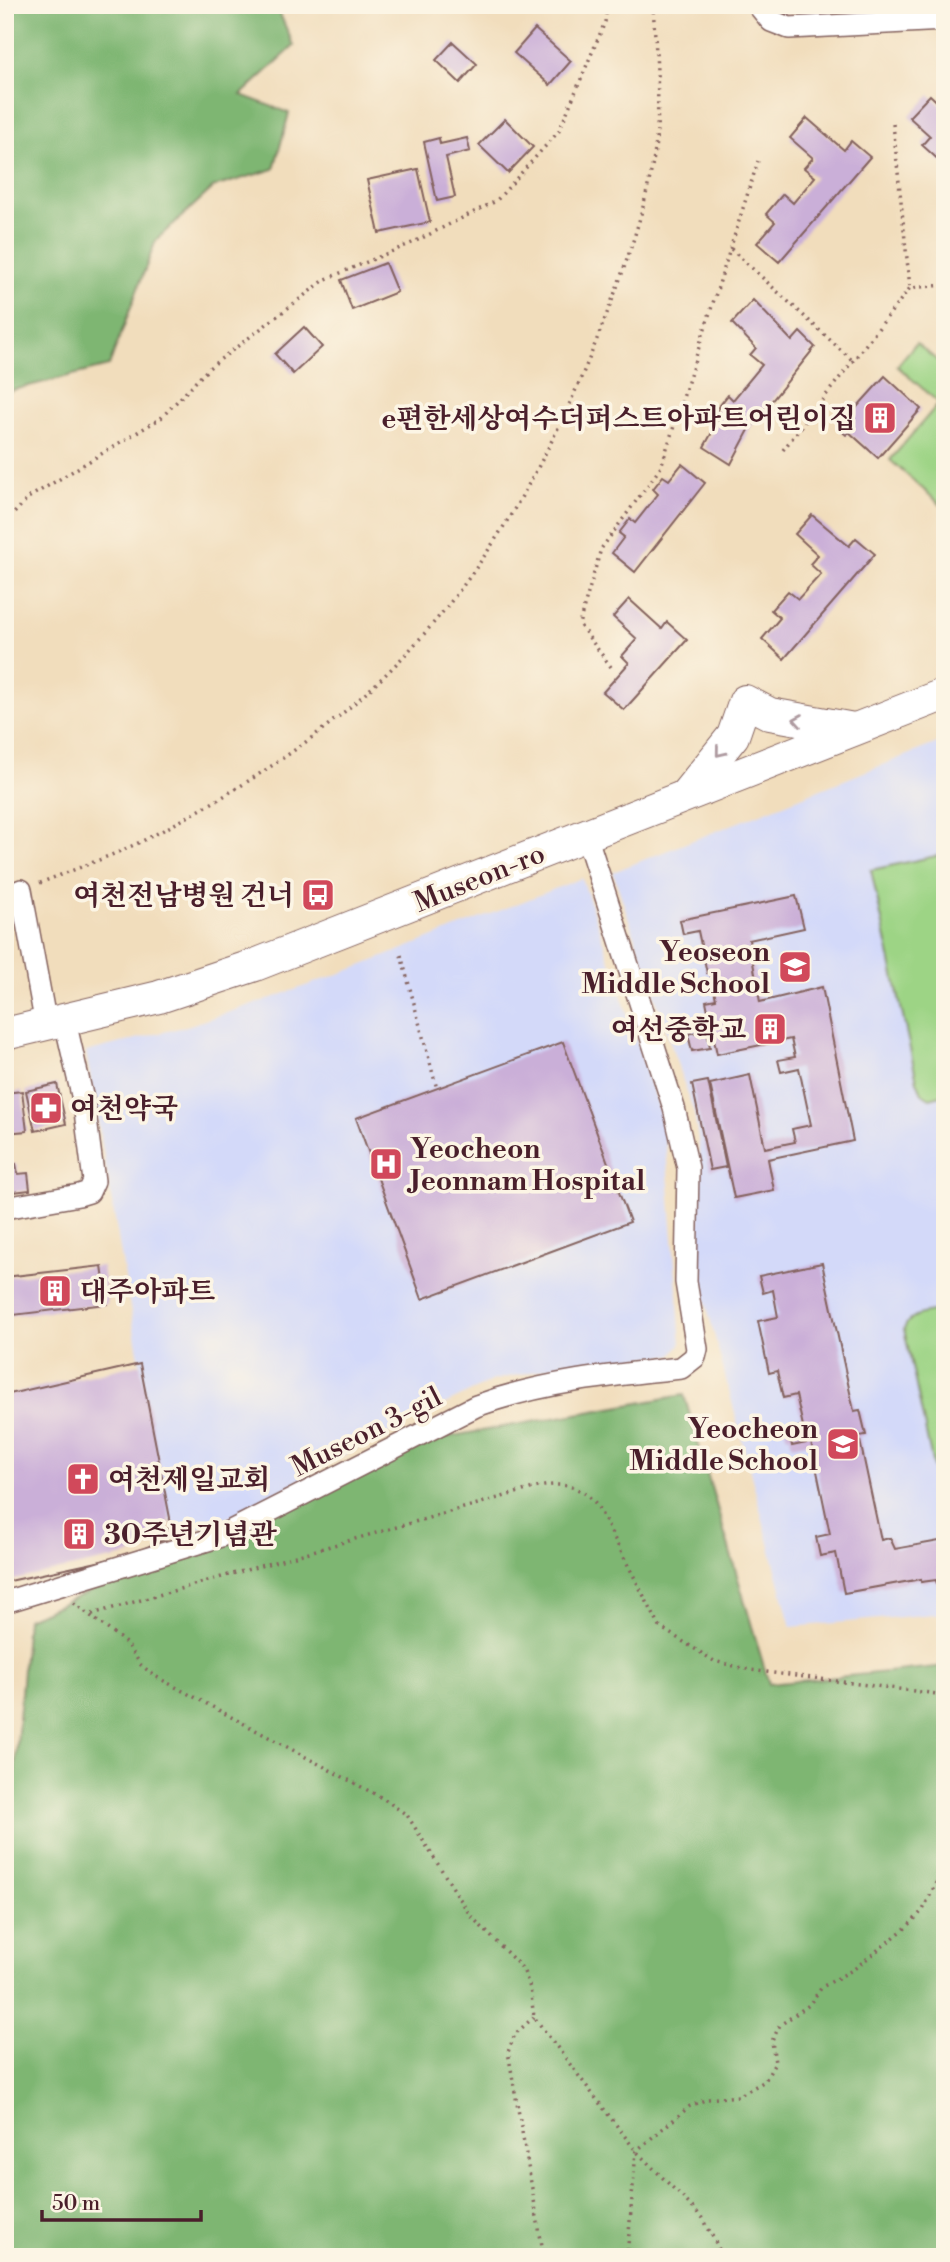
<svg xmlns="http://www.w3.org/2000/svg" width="950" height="2262" font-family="'Libre Bodoni','Noto Serif KR',serif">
	<rect width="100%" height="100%" fill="#fcf5e5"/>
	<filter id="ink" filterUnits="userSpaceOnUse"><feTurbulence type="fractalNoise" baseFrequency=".0143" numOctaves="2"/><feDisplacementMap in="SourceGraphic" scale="14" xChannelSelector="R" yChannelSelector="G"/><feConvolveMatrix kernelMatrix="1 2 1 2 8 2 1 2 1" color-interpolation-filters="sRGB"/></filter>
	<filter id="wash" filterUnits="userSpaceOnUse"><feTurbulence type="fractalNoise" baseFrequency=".00686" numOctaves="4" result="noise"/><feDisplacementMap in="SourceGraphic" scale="28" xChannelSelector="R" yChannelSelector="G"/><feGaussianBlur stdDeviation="1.57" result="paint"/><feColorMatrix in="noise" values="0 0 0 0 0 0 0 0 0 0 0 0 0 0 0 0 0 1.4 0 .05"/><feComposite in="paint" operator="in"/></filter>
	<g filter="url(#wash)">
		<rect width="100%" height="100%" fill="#f1ddbc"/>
		<g fill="#d3d9f9">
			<polygon points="945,740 945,1613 791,1627 702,1288 699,1247 699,1145 694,1113 613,872"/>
			<polygon points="582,878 664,1123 681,1343 672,1355 554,1367 491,1381 338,1458 251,1509 191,1531 177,1530 170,1518 153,1439 86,1052 187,1026 275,997 361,966"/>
		</g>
		<g fill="#9dd485" stroke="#747a58" stroke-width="2">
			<polygon points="916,343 945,367 945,500 941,505 890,460 939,403 897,366"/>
			<polygon points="945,854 945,1094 930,1098 922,1093 917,1081 871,870"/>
			<path d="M945,1310V1505L940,1499L904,1329C910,1312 929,1313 945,1310Z"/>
		</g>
		<g fill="#7eb672" stroke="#646a4e" stroke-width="2">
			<polygon points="5,5 276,5 294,46 241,95 289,113 274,169 214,187 156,240 109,366 5,392"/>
			<polygon points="684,1395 769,1684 945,1666 945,2257 5,2257 5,1894 27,1619 441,1438"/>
		</g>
		<g id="blocks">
			<g fill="#caafd8">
				<polygon points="770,5 801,5 801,12 776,14"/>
				<polygon points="810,5 834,5 827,13 810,14"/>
				<polygon points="535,29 571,61 550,85 514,53"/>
				<polygon points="453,42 477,64 460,83 436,60"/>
				<polygon points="930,95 945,109 945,159 942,163 922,145 930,136 909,117"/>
				<polygon points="807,118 844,150 851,141 870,157 779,262 757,243 775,222 766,214 783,194 793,203 815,177 804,168 813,158 790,138"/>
				<polygon points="505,119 533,147 508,173 479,145"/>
				<polygon points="439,138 440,144 467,138 470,151 446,157 455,197 437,201 424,142"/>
				<polygon points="418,169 430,222 379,233 367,180"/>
				<polygon points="385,263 397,292 352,310 341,280"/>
				<polygon points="753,300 792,341 800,332 815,347 750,428 731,464 704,447 720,418 715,416 720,405 728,395 733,400 762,365 750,355 756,348 732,323"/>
				<polygon points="304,327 322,347 293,374 275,354"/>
				<polygon points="885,376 921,409 878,458 849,432 846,435 838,428"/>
				<polygon points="682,464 705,483 635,572 612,553 624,537 619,533 630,519 635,523 658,494 653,489 663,476 669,480"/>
				<polygon points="812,515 849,546 856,538 875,554 784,659 762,639 780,618 771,610 788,591 798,599 821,574 810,564 818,555 795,534"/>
				<polygon points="629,599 662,629 667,622 687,640 624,710 603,692 629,663 622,656 637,639 613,617"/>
				<polygon points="796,896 804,928 749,940 760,1002 822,987 853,1141 768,1159 774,1190 734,1198 710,1084 750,1075 765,1148 795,1142 792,1129 811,1125 799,1068 781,1072 778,1060 795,1057 791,1039 717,1054 706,1001 716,999 710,972 707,973 698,931 683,934 680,920"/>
				<polygon points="707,1030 710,1048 692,1051 688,1034"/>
				<polygon points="563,1042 630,1222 422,1299 356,1118"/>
				<polygon points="708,1081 726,1167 710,1170 692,1084"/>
				<polygon points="57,1084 66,1124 35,1131 26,1091"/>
				<polygon points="22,1091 27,1131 5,1133 5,1093"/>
				<polygon points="16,1164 18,1174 28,1173 30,1190 5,1193 5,1166"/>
				<polygon points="822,1263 854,1411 860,1410 866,1435 859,1436 881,1540 890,1538 895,1549 945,1540 943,1586 938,1587 936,1580 921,1582 921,1579 844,1593 836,1553 820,1556 816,1537 830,1534 811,1442 792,1446 790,1436 787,1437 785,1430 803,1426 796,1395 783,1398 777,1371 769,1373 758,1321 778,1317 773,1290 763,1293 759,1276"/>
				<polygon points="102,1266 107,1304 5,1316 5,1277"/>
				<polygon points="140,1364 170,1518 167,1538 130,1555 5,1582 5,1395"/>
			</g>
		</g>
	</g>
	<g filter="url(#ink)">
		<use href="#blocks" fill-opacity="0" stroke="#84625e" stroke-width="2"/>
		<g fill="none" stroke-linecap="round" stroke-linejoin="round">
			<defs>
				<g id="street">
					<polyline points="758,5 771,21 789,28 945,20"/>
					<polyline points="21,890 46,1025"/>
					<polyline points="5,1208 79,1195 89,1192 94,1181 84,1104 65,1021"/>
					<path d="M5,1602L221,1536L476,1406C542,1382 611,1375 681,1368L695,1357L697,1349L686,1282L688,1168L674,1108L586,835"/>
				</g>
				<g id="secondary">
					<polyline points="687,793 733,736 745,701 770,714 854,729"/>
					<polyline points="5,1034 159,997 255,965 945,694"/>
				</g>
			</defs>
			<use href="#street" stroke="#84625e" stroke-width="24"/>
			<use href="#secondary" stroke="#84625e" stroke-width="34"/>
			<g stroke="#84625e" stroke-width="3.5" stroke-dasharray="2 5" stroke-linecap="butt">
				<polyline points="893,124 910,288"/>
				<polyline points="731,249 853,361"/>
				<polyline points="783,450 910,288 945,285"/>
				<polyline points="5,523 28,498 161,418 209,368 326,279 412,243 496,201 559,131 605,22 607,5"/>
				<polyline points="611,667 579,624 601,549 661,467 758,161"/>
				<path d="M40,883C77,868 116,855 152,836C221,800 290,758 350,707C470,605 549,466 604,321C623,273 641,223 651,172C663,119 656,60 653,5"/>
				<polyline points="401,955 437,1089"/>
				<polyline points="74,1603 127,1644 141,1665 155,1676 384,1799 407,1815 470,1915 523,1969 530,1988 534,2017 636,2151 703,2218 723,2257"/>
				<path d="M92,1614L530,1489C557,1482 578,1482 597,1505L660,1627L714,1661L750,1670L945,1695"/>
				<polyline points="534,2017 515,2034 508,2052 544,2257"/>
				<polyline points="627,2257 636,2151 690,2106 707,2099 738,2096 765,2081 775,2063 772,2041 780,2025 809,2005 822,1987 854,1969 908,1926 923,1910 936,1883 945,1875"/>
			</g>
			<use href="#street" stroke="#fff" stroke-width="21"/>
			<use href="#secondary" stroke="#fff" stroke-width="32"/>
		</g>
		<defs><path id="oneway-chevron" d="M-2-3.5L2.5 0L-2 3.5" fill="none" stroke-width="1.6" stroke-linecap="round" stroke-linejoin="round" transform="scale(1.75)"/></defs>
		<g stroke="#ae9aa0">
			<use href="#oneway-chevron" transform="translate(798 720) rotate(-171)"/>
			<use href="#oneway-chevron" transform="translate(720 752) rotate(129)"/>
		</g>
	</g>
	<defs>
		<symbol id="building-square" viewBox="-11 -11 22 22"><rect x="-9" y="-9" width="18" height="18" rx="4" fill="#d1495b" stroke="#fcf5e5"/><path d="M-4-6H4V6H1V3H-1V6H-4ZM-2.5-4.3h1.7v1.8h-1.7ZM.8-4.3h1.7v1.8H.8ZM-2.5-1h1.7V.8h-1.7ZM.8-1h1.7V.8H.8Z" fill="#fff"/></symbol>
		<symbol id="bus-square" viewBox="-11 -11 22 22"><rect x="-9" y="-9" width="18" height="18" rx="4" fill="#d1495b" stroke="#fcf5e5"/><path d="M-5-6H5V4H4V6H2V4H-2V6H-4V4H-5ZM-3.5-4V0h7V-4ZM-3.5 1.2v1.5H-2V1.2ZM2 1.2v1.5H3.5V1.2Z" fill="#fff"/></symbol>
		<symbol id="school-square" viewBox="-11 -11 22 22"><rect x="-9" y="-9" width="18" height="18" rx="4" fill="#d1495b" stroke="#fcf5e5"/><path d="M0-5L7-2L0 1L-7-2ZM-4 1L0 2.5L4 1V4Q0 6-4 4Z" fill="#fff"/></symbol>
		<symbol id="pharmacy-square" viewBox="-11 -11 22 22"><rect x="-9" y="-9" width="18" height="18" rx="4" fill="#d1495b" stroke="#fcf5e5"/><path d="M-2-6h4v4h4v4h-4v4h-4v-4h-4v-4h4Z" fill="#fff"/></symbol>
		<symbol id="hospital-square" viewBox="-11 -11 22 22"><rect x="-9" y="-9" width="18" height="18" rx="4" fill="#d1495b" stroke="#fcf5e5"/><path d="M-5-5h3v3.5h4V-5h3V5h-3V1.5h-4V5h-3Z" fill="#fff"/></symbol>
		<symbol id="church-square" viewBox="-11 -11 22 22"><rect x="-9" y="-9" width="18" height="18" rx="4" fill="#d1495b" stroke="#fcf5e5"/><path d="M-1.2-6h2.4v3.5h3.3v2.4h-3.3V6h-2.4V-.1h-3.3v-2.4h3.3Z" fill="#fff"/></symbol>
	</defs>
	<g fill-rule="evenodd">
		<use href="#building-square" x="861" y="399" width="38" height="38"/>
		<use href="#bus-square" x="299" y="876" width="38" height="38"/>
		<use href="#school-square" x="776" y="948" width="38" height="38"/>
		<use href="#building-square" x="751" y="1010" width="38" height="38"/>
		<use href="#pharmacy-square" x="27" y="1089" width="38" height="38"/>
		<use href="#hospital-square" x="367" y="1145" width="38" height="38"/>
		<use href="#building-square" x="36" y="1272" width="38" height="38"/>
		<use href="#school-square" x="824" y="1425" width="38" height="38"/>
		<use href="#church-square" x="64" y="1460" width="38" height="38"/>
		<use href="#building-square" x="60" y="1515" width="38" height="38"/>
	</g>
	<g text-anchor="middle" stroke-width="7" stroke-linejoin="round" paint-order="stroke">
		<g font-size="28" font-weight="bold" fill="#4a1f2b" stroke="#fcf5e5" text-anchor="end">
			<text x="856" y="428">e편한세상여수더퍼스트아파트어린이집</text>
			<text x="294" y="905">여천전남병원 건너</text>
			<text x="770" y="961">Yeoseon<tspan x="770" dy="32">Middle School</tspan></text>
			<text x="746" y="1039">여선중학교</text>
			<text x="70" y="1118" text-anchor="start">여천약국</text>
			<text x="410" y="1158" text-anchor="start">Yeocheon<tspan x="410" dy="32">Jeonnam Hospital</tspan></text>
			<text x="80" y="1301" text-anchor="start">대주아파트</text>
			<text x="818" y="1438">Yeocheon<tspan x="818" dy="32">Middle School</tspan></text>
			<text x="108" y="1489" text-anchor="start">여천제일교회</text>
			<text x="104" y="1544" text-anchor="start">30주년기념관</text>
		</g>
		<g font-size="28" fill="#4a1f2b" stroke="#fcf5e5">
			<text transform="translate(479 877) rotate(-22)" y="10">Museon-ro</text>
			<text transform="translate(366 1431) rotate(-27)" y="10">Museon 3-gil</text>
		</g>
	</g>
	<rect width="950" height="2262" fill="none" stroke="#fcf5e5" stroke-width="28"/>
	<path d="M42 2210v10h159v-10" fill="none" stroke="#4a1f2b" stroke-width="3.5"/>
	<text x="52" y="2210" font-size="21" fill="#4a1f2b" stroke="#fcf5e5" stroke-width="5" paint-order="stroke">50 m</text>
</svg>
